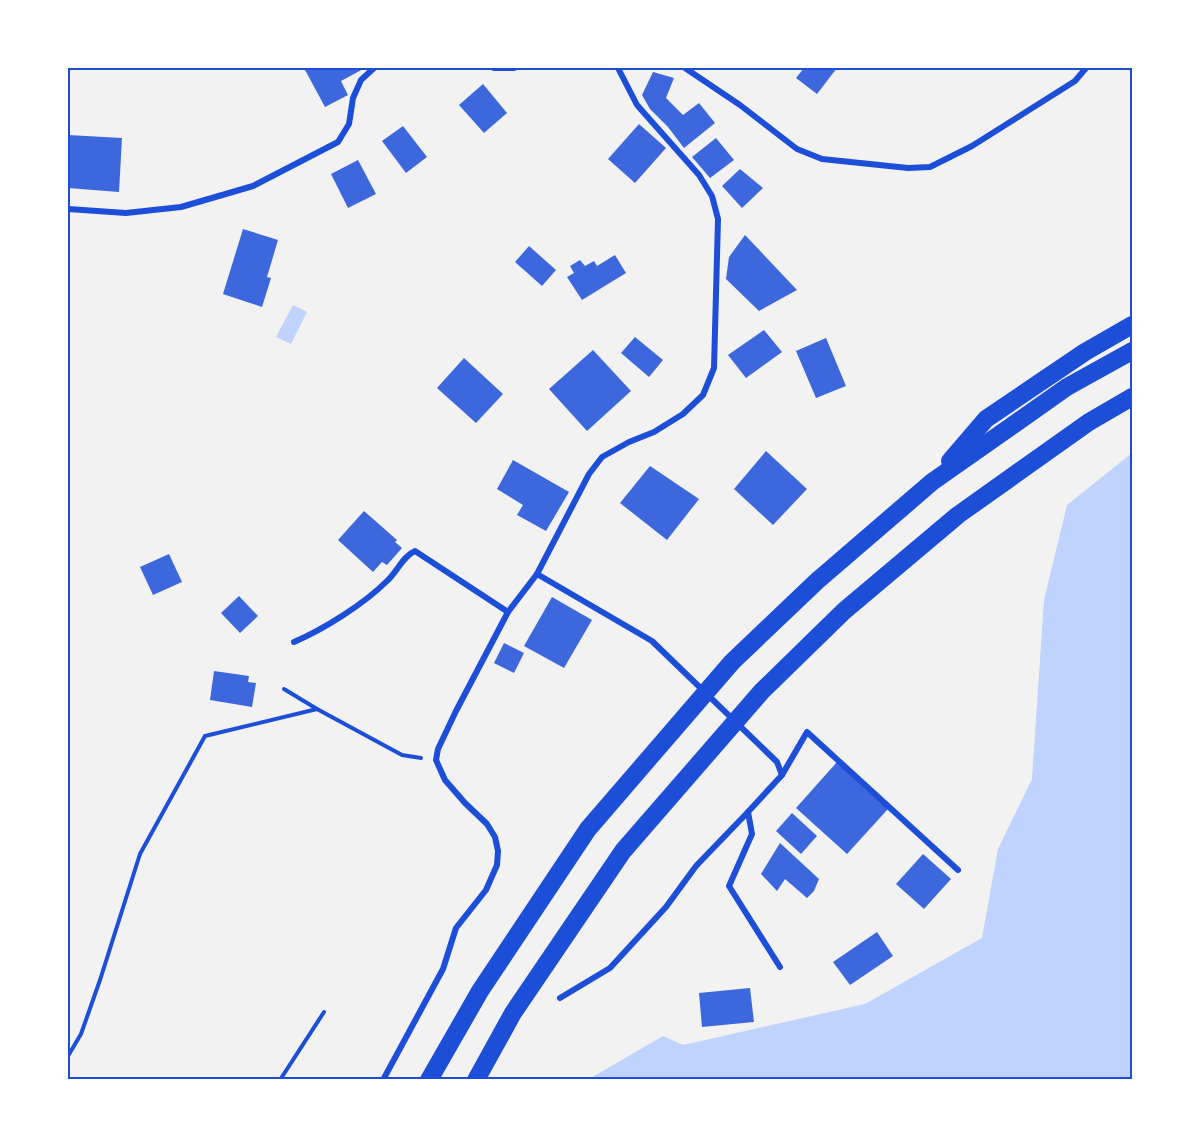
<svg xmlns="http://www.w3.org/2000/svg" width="1200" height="1147" font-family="Roboto,sans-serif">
	<rect width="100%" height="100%" fill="#f2f2f2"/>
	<g fill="#bfd3fe">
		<polygon points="293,305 307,312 291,344 276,337"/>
		<polygon points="1132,453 1132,1079 589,1079 663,1036 683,1045 865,1004 982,938 998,849 1032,779 1044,600 1067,505"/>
	</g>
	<g fill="#3d67dc">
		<polygon points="304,68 365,68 341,81 348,95 325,107"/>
		<polygon points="804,68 837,68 817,94 796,78"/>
		<polygon points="653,72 674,78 666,98 683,115 699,103 715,123 684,148 668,127 650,109 642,95"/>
		<polygon points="483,84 507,113 484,133 459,105"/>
		<polygon points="639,124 666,148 635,183 608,159"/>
		<polygon points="403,126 427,157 406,173 382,141"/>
		<polygon points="68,135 122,138 119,192 68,188"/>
		<polygon points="716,138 734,160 710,178 692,157"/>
		<polygon points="358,160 376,194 348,208 331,174"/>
		<polygon points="740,169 763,188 742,208 722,186"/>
		<polygon points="243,229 278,240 267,277 271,278 262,307 223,294"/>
		<polygon points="745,235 797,290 759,311 726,279 729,257"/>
		<polygon points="529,246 556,270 542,286 515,262"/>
		<polygon points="615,255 626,273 582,300 567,277 574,273 570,266 580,260 585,266 594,261 597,266"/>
		<polygon points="764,330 782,352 746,378 728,355"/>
		<polygon points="635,337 663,360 649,377 621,353"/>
		<polygon points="826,338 846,386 816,398 796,351"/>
		<polygon points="593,350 631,391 587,431 549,389"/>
		<polygon points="464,358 503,394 476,423 437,388"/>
		<polygon points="766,451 807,489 773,525 734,489"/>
		<polygon points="513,460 569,492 546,531 517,515 523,505 497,489"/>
		<polygon points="650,466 699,499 667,540 620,503"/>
		<polygon points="364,511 397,540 395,542 402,548 387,565 382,562 373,572 338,540"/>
		<polygon points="169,554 182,582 153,595 140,567"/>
		<polygon points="239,596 258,616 240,633 221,613"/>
		<polygon points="552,597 592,620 564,668 524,646"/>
		<polygon points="504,643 524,653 514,673 494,663"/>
		<polygon points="214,671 249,676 248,682 256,683 252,707 210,700"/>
		<polygon points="837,762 888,809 847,854 796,808"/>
		<polygon points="792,813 817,836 801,854 776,831"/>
		<polygon points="780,843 819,879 814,891 807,898 785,879 777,891 761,874"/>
		<polygon points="923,854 951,879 924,909 896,884"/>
		<polygon points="877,932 893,956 850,985 833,962"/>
		<polygon points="750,988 754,1022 702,1027 699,993"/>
	</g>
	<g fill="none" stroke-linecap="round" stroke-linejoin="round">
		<g stroke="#1d4ed8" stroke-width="4">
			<polyline points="284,689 317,709 402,755 421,758"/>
			<polyline points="68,1056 81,1034 100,980 140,854 205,736 317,709"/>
			<polyline points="280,1080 324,1012"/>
		</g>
		<g stroke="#1d4ed8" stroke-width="6">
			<polyline points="494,68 514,68"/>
			<polyline points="685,68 740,105 797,149 822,159 908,168 930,167 972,146 1075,81 1086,68"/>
			<polyline points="68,209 126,213 181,207 253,186 338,142 349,124 353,98 361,80 374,68"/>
			<polyline points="537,574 652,641 777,762 782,775"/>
			<path d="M294,642C324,629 364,604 387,581C397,572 403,556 415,551L508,612"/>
			<polyline points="780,967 729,886 752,834 748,812 782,775 807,732 958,870"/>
			<polyline points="560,998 610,968 666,907 696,866 748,812"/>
			<polyline points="383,1080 443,969 456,928 486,890 497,865 498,851 495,837 487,824 465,803 445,780 436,760 438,749 456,711 508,612 537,574 589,474 602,457 629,442 654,432 683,414 703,395 714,368 718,219 712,196 699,175 637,105 618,68"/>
		</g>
		<g stroke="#1d4ed8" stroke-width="18">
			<polyline points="950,461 986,419 1085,352 1132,325"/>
			<polyline points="429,1080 480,991 588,829 732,662 817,581 932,482 1067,387 1132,351"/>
			<polyline points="476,1080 513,1013 623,851 762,691 844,611 958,515 1089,422 1132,397"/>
		</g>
	</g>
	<rect width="1200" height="1147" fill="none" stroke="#ffffff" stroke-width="138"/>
	<rect x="69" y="69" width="1062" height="1009" fill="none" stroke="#1d4ed8" stroke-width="2"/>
</svg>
